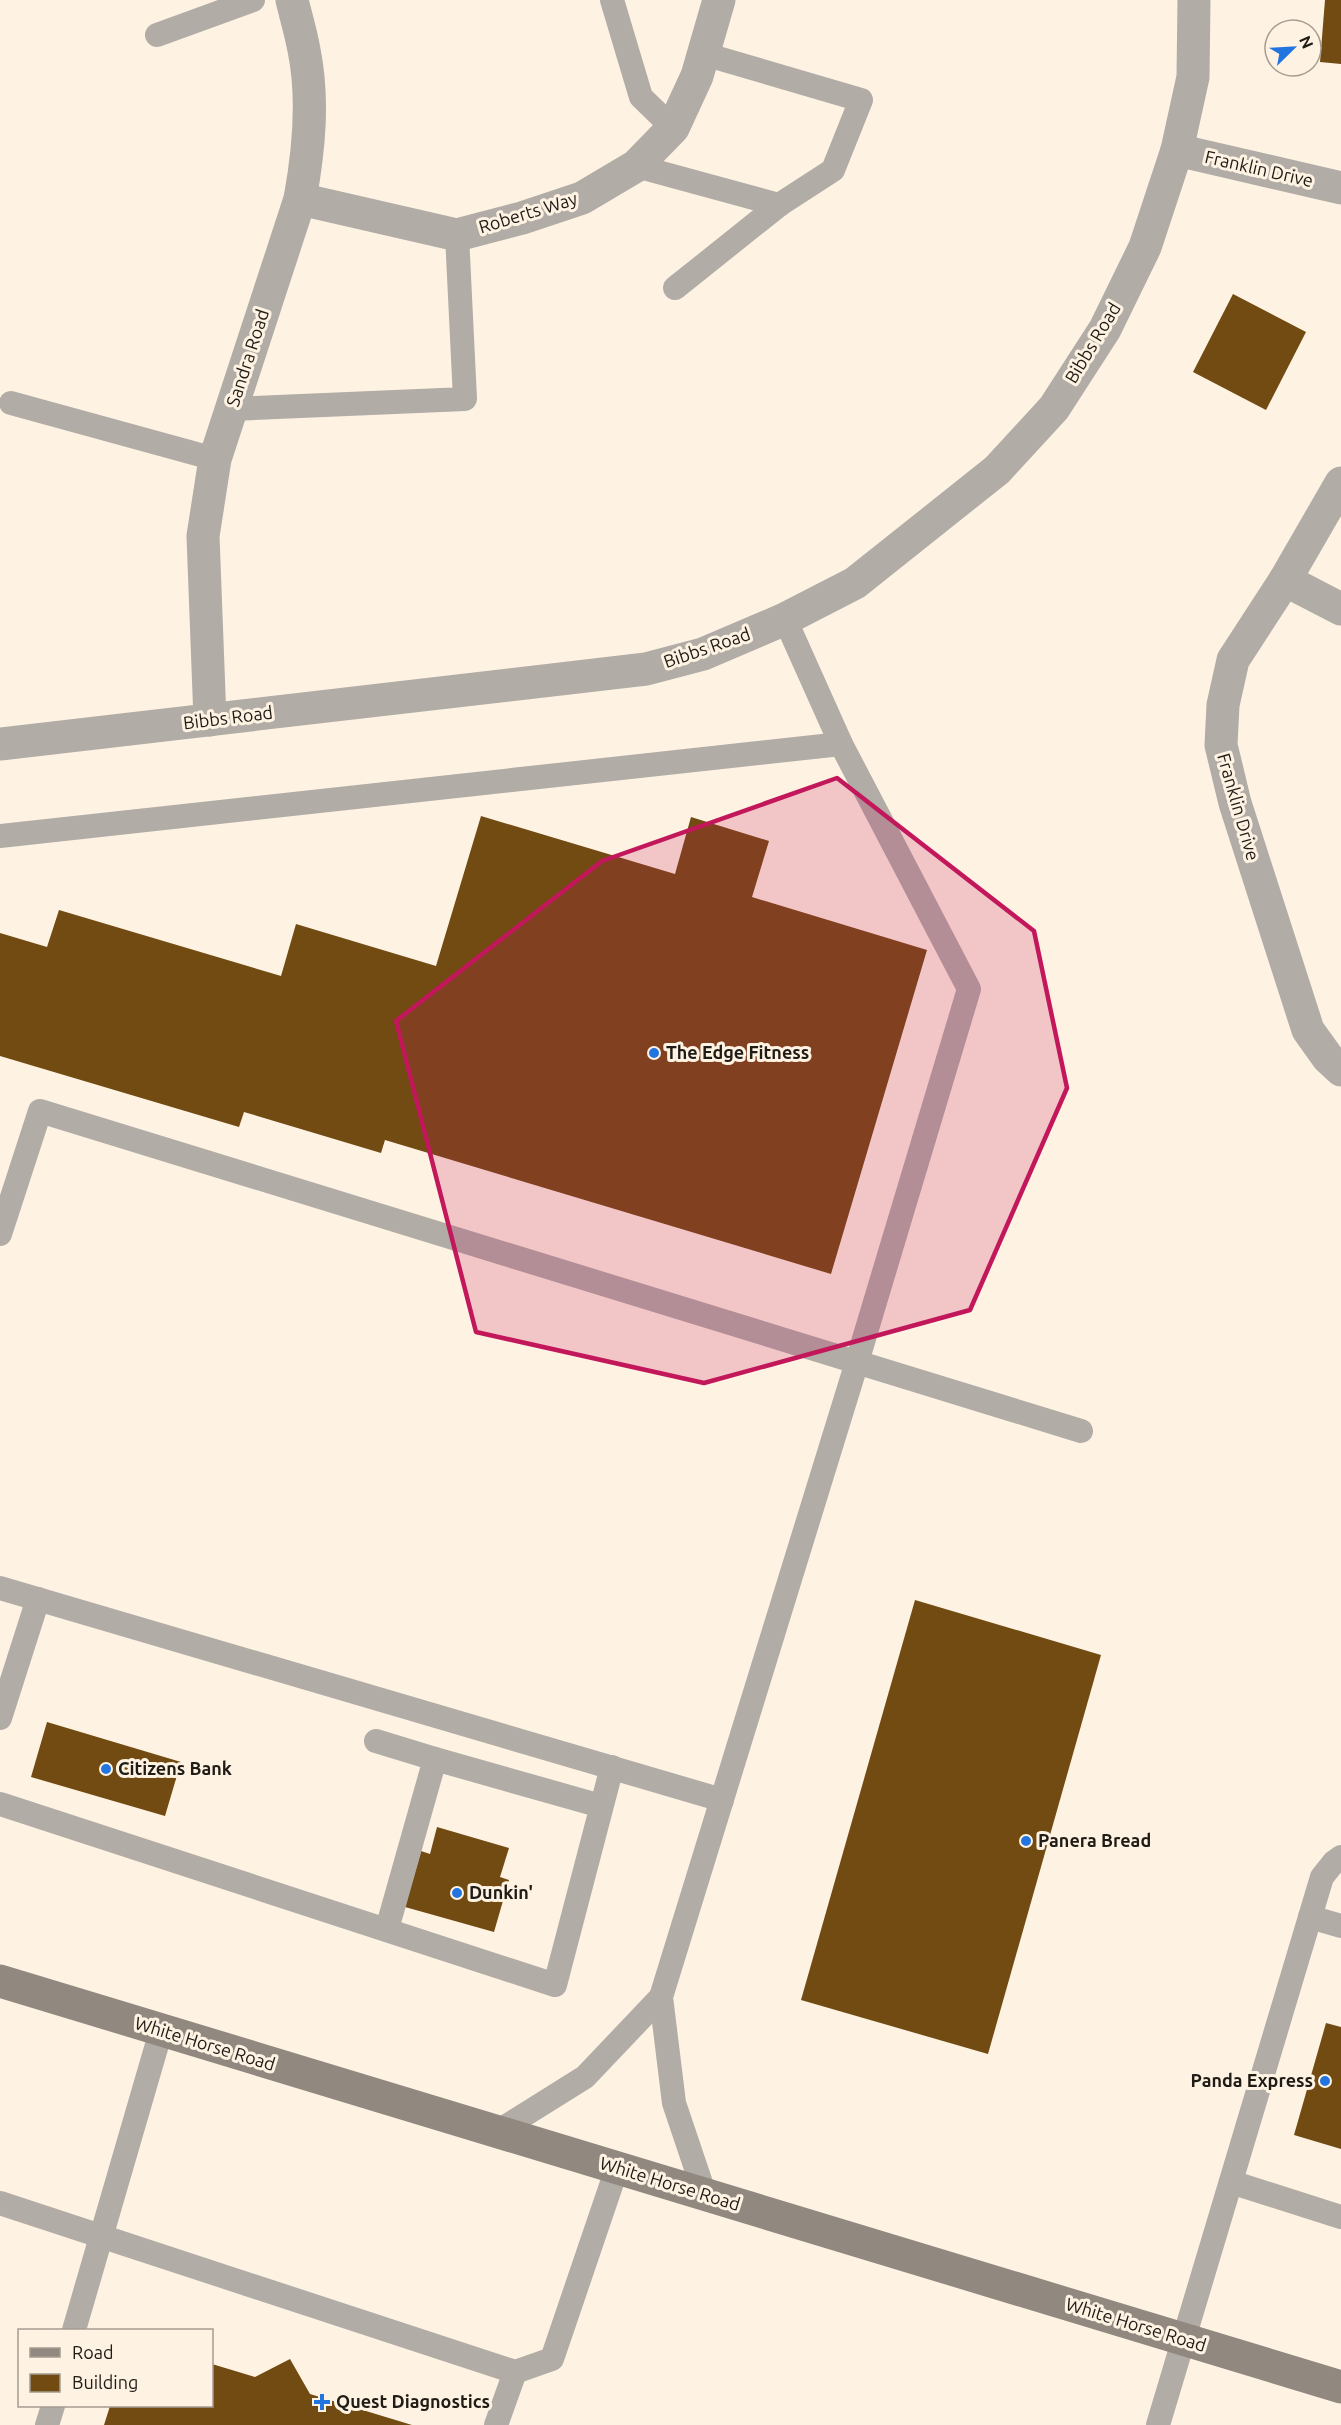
<svg xmlns="http://www.w3.org/2000/svg" width="1341" height="2425" font-family="Ubuntu,sans-serif">
	<rect width="100%" height="100%" fill="#fef2e3"/>
	<g fill="#714b12">
		<polygon points="1325,0 1341,0 1341,64 1320,62"/>
		<polygon points="1233,294 1306,332 1266,410 1193,372"/>
		<polygon points="481,816 675,874 691,817 769,841 752,897 927,950 831,1274 385,1140 381,1153 244,1112 239,1127 0,1056 0,933 47,947 59,910 281,976 296,924 436,966"/>
		<polygon points="915,1600 1101,1655 988,2054 801,2000"/>
		<polygon points="47,1722 181,1762 165,1816 31,1777"/>
		<polygon points="437,1827 509,1848 500,1877 509,1880 494,1932 405,1907 421,1851 430,1854"/>
		<polygon points="1326,2023 1341,2027 1341,2149 1294,2135"/>
		<polygon points="290,2359 310,2394 412,2425 104,2425 110,2406 212,2406 212,2364 255,2377"/>
	</g>
	<g fill="none" stroke-linecap="round" stroke-linejoin="round">
		<g stroke="#b1aca6" stroke-width="24">
			<polyline points="612,0 641,97 673,128"/>
			<polyline points="157,35 253,0"/>
			<polyline points="636,166 779,205 833,170 861,100 704,54"/>
			<polyline points="675,288 779,205"/>
			<polyline points="11,403 215,459"/>
			<polyline points="232,409 465,399 457,235"/>
			<polyline points="0,836 841,744"/>
			<polyline points="0,1234 40,1111 1081,1431"/>
			<polyline points="0,1588 722,1800"/>
			<polyline points="0,1718 38,1599"/>
			<polyline points="376,1741 435,1759 601,1806"/>
			<polyline points="0,1804 555,1985 612,1767"/>
			<polyline points="1310,1917 1341,1926"/>
			<polyline points="387,1929 435,1759"/>
			<polyline points="497,2132 585,2077 661,1997"/>
			<polyline points="1231,2182 1341,2217"/>
			<polyline points="705,2195 674,2103 661,1997 857,1362 969,989 841,744 785,619"/>
			<polyline points="0,2203 515,2372 552,2359 617,2168"/>
			<polyline points="74,2330 161,2031"/>
			<polyline points="47,2425 53,2406"/>
			<polyline points="496,2425 515,2372"/>
			<polyline points="1158,2425 1322,1877 1334,1862 1341,1857"/>
		</g>
		<g stroke="#b1aca6" stroke-width="33">
			<polyline points="1177,150 1341,188"/>
			<polyline points="300,199 457,235 522,218 582,198 636,166 673,128 697,76 719,0"/>
			<polyline points="1341,483 1285,580 1233,660 1223,705 1221,745 1235,803 1308,1030 1328,1058 1341,1070"/>
			<polyline points="1285,580 1341,609"/>
			<path d="M210,720L203,536L215,459L300,199C309,150 314,99 304,50C301,33 296,17 292,0"/>
			<polyline points="0,744 646,669 703,654 785,619 855,583 997,470 1054,408 1105,329 1145,247 1177,150 1193,77 1194,0"/>
		</g>
		<polyline stroke="#918980" stroke-width="33" points="0,1981 1341,2387"/>
	</g>
	<path fill="#c2185b" fill-opacity="0.2" stroke="#c2185b" stroke-width="4.5" stroke-linejoin="round" d="M837,778L1034,931L1067,1088L970,1310L704,1383L476,1332L396,1021L602,861Z"/>
	<g fill="#2275e0" stroke="#fef2e3" stroke-width="2">
		<circle cx="654" cy="1053" r="6"/>
		<circle cx="106" cy="1769" r="6"/>
		<circle cx="1026" cy="1841" r="6"/>
		<circle cx="457" cy="1893" r="6"/>
		<circle cx="1325" cy="2081" r="6"/>
		<path d="M319 2393h6v6h6v6h-6v6h-6v-6h-6v-6h6z"/>
	</g>
	<g text-anchor="middle" stroke-width="6" stroke-linejoin="round" paint-order="stroke">
		<g font-size="18" fill="#1f1b15" stroke="#fef2e3">
			<text transform="translate(1259 169) rotate(13)" y="6">Franklin Drive</text>
			<text transform="translate(528 213) rotate(-17)" y="6">Roberts Way</text>
			<text transform="translate(1093 343) rotate(-59)" y="6">Bibbs Road</text>
			<text transform="translate(248 358) rotate(-72)" y="6">Sandra Road</text>
			<text transform="translate(707 648) rotate(-19)" y="6">Bibbs Road</text>
			<text transform="translate(228 718) rotate(-7)" y="6">Bibbs Road</text>
			<text transform="translate(1238 807) rotate(74)" y="6">Franklin Drive</text>
			<text transform="translate(205 2044) rotate(17)" y="6">White Horse Road</text>
			<text transform="translate(670 2184) rotate(17)" y="6">White Horse Road</text>
			<text transform="translate(1136 2325) rotate(17)" y="6">White Horse Road</text>
		</g>
		<g font-size="18" font-weight="bold" fill="#1f1b15" stroke="#fef2e3" text-anchor="start">
			<text x="666" y="1059">The Edge Fitness</text>
			<text x="118" y="1775">Citizens Bank</text>
			<text x="1038" y="1847">Panera Bread</text>
			<text x="469" y="1899">Dunkin'</text>
			<text x="1313" y="2087" text-anchor="end">Panda Express</text>
			<text x="336" y="2408">Quest Diagnostics</text>
		</g>
	</g>
	<rect x="18" y="2329" width="195" height="78" fill="#fef2e3" stroke="#a59c91" stroke-width="1.5"/>
	<rect x="30" y="2348" width="30" height="9" fill="#918980" stroke="#a59c91" stroke-width="1.5"/>
	<text x="72" y="2359" font-size="18" fill="#1f1b15">Road</text>
	<rect x="30" y="2374" width="30" height="18" fill="#714b12" stroke="#a59c91" stroke-width="1.5"/>
	<text x="72" y="2389" font-size="18" fill="#1f1b15">Building</text>
	<g transform="translate(1293 48) rotate(66)"><circle r="28" fill="#fef2e3" stroke="#a59c91" stroke-width="1.5"/>
	<path d="M0-4.5L10 22L0 15L-10 22Z" fill="#2275e0"/>
	<text y="-9" font-size="16" font-weight="bold" text-anchor="middle" fill="#1f1b15">N</text>
	</g>
</svg>
